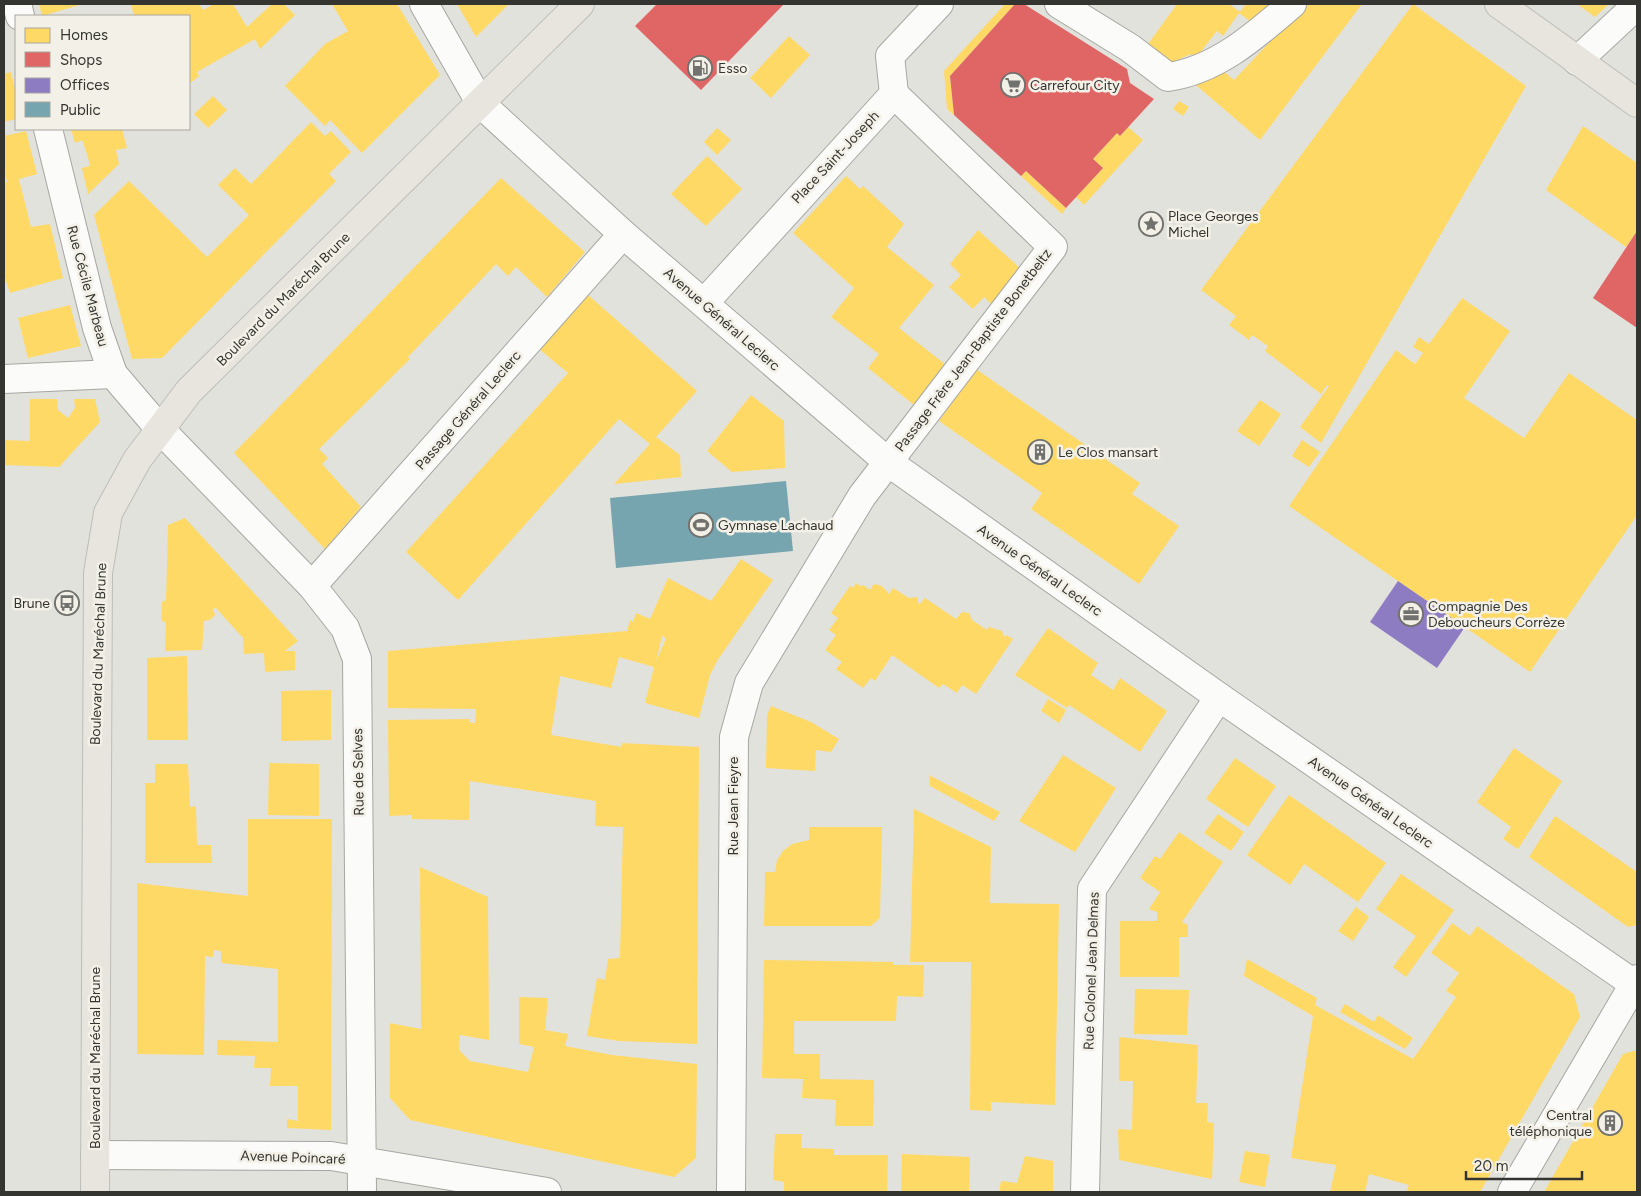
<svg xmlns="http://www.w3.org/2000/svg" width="1641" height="1196" font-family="Figtree,sans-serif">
	<rect width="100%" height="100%" fill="#e2e2dd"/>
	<g fill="#ffd966" fill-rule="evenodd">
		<polygon points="39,4 83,4 42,16"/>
		<polygon points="131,4 199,4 203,10 214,4 233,4 247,27 272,4 284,4 295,15 260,49 255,39 197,72 199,76 189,84 189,16 134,16"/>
		<polygon points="332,4 397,4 440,75 362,153 330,120 325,126 285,86 325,44 348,31"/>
		<polygon points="457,4 509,4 476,37"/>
		<polygon points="1005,4 1015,4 950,76 954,115 947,109 944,71"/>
		<polygon points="1177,4 1229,4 1240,12 1246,4 1273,4 1254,24 1239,13 1223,36 1217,31 1199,54 1188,55 1170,64 1148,44"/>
		<polygon points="1308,4 1362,4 1260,140 1190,80 1216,65 1234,80 1295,15 1298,17"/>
		<polygon points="1413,4 1526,86 1321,443 1300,427 1329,386 1327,385 1321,394 1265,351 1268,346 1252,335 1249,340 1229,325 1236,316 1201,290"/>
		<polygon points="1577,4 1609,4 1595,17"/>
		<polygon points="789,36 810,55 771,98 750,78"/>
		<polygon points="11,72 16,93 16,119 4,122 4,74"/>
		<polygon points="213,96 227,110 208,128 194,114"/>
		<polygon points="1179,101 1189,107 1183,116 1173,109"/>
		<polygon points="311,122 325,136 331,131 351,152 329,174 336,181 162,358 132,359 94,215 129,181 207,257 249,215 218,185 235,168 251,184"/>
		<polygon points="1583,126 1637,163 1637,231 1626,247 1546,190"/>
		<polygon points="1128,127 1143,140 1084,205 1076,197 1103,168 1093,159 1117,133 1120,136"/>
		<polygon points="717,128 731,140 717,155 704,142"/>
		<polygon points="71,129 122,129 127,148 116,150 119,164 88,194 82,168 90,166 88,157 82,140 75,143"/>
		<polygon points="26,131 37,174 19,179 31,227 50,224 63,278 10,293 4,275 4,183 7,182 4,168 4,136"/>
		<polygon points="707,156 742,189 706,226 671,194"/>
		<polygon points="1026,171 1066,208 1062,214 1021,176"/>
		<polygon points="846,176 860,189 863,186 904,224 887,247 934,285 899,328 946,365 914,405 868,368 879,354 831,317 854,288 793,233"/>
		<polygon points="501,178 585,252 547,297 516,267 508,276 496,264 408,357 410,359 319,449 328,458 322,464 361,507 325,549 234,453"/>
		<polygon points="978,230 1021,269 992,305 984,297 973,309 949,287 961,275 950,264"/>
		<polygon points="587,294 697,391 656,437 680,455 681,477 614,484 650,444 619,419 458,600 406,552 568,373 539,349"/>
		<polygon points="1462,298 1510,331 1464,398 1524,438 1569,373 1637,420 1637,515 1530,672 1289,506 1396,350 1415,364 1423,353 1413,347 1419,337 1429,344"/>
		<polygon points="70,305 81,346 28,358 18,318"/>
		<polygon points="976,369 1140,483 1132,494 1179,526 1139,584 1031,509 1042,493 939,421"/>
		<polygon points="751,395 784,421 785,468 732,472 707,451"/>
		<polygon points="30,399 57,399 58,410 68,418 75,408 74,399 95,399 100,422 59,467 4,465 4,440 30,441"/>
		<polygon points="1260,400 1281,414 1259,446 1237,431"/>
		<polygon points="1302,440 1320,452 1309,467 1292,456"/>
		<polygon points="185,518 298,641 285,651 295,651 295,670 265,672 264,653 244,654 243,638 215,607 213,609 215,615 210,620 204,621 202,650 165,651 166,623 161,620 162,602 166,600 168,525"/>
		<path d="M741,559L773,580L717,661L710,675L699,718L645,703L654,667L619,657L611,688L560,676L551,735L622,747V743L699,747L697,1044L619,1041L587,1036L597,978L605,980L608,959L620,958L623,827L595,826L596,801L470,781L469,820L412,819V815L389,816L388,720L470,719L469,722L475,723L476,709L388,708V651L627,631L630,620L633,622L636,613L650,619L668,578L711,601ZM662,636L666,638L656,662Z"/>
		<polygon points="856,583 860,586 863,585 870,590 874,584 882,586 889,594 893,588 909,598 917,597 919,605 925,598 956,619 962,612 969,613 972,620 987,630 989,627 1002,631 1004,637 1006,635 1013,639 976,694 962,685 957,693 943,684 939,688 892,655 875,681 871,678 863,688 836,669 842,662 825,650 836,635 829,630 838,618 831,613 850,586 853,588"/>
		<polygon points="1048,628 1098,663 1091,675 1113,690 1120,678 1167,711 1140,752 1069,705 1067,708 1015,675"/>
		<polygon points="187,656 188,740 147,740 147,658"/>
		<polygon points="331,690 331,740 281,741 281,691"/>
		<polygon points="1048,699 1066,710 1059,723 1041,711"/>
		<polygon points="771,706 811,722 839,739 831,752 816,750 815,771 766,768 767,715"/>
		<polygon points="1514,748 1562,781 1518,849 1503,839 1511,827 1477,802"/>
		<polygon points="1063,755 1116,788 1075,852 1019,821"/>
		<polygon points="1235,758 1276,786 1248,827 1206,799"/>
		<polygon points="269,763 319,764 319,816 268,815"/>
		<polygon points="155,764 188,764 190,807 196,806 197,845 211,845 212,863 145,863 145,783 155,783"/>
		<polygon points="929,775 1000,812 994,821 930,786"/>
		<polygon points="1289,795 1386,863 1358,902 1304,864 1290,885 1247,855"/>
		<polygon points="914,809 991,847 990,903 1059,904 1055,1105 991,1102 991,1111 970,1110 971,962 910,962"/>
		<polygon points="1218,814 1244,832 1231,851 1204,833"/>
		<polygon points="1555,816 1637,872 1637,925 1628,927 1529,857"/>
		<polygon points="248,819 332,819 331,1130 287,1128 287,1119 298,1121 298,1086 270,1086 271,1068 254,1068 255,1056 217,1055 217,1040 278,1042 278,969 221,963 221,951 214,950 213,957 205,956 204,1055 137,1054 137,883 248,896"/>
		<polygon points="809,827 882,827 880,918 871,926 764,926 765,872 775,872 777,860 783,851 792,844 809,840"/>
		<polygon points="1179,832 1223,862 1182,922 1188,925 1188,937 1179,937 1179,977 1120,977 1120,921 1157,921 1157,912 1149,909 1160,892 1140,878 1155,856 1160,859"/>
		<polygon points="420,867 488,897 489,1040 460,1035 459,1050 470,1061 528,1072 534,1047 519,1044 519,997 548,998 545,1030 568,1034 565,1046 612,1055 697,1064 696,1158 674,1177 410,1120 390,1098 390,1023 421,1029"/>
		<polygon points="1401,874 1454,910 1406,977 1393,967 1416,936 1376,909"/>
		<polygon points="1356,907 1369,917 1353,941 1338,931"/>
		<polygon points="1452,923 1470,936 1477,926 1574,994 1580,1017 1480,1192 1406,1192 1409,1185 1369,1174 1365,1192 1330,1192 1336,1165 1291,1158 1313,1016 1244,976 1247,959 1317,998 1315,1005 1413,1059 1456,997 1446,991 1459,973 1431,953"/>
		<polygon points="764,960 893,962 893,965 924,965 923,997 897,996 896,1021 794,1021 794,1054 820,1054 820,1079 874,1080 873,1126 835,1126 836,1100 802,1098 803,1079 762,1078"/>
		<polygon points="1135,989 1189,990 1187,1035 1134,1034"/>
		<polygon points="1345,1004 1374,1022 1378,1015 1413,1038 1405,1049 1340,1012"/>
		<polygon points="1119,1037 1198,1045 1196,1103 1208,1103 1207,1122 1214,1123 1212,1179 1119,1160 1118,1129 1132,1130 1133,1081 1119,1081"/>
		<polygon points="1637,1050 1637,1192 1544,1192 1623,1054"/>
		<polygon points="775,1134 802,1134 801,1148 834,1149 834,1155 888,1155 887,1192 784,1192 784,1182 773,1180"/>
		<polygon points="1245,1151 1270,1155 1265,1187 1239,1182"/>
		<polygon points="902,1154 970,1157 969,1192 901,1192"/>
		<polygon points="1025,1156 1053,1161 1053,1192 999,1192 1001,1181 1017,1183"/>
	</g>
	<g fill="#e06666">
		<polygon points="657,4 784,4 701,90 635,26"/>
		<polygon points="1015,4 1024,4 1127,69 1130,83 1154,99 1120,136 1117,133 1093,159 1103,168 1066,208 1026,171 1021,176 954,115 950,76"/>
		<polygon points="1637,231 1637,328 1593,298"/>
	</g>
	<polygon fill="#8e7cc3" points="1398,581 1465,627 1437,668 1370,622"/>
	<polygon fill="#76a5af" points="786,481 793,551 616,568 610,498"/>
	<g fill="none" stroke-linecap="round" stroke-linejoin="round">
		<defs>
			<g id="minor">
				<polyline points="17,4 20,16"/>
				<polyline points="424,4 481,104 623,234 888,462 1219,697 1637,986"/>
				<path d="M1059,4L1130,48L1168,77C1217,70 1256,35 1292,4"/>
				<polyline points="1577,61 1637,5"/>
				<polyline points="48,129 97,328 113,374 159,428 312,586 345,628 357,659 362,1192"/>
				<polyline points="704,303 894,94 890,56 939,4"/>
				<polyline points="4,379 113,374"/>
				<polyline points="312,586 623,234"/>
				<polyline points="95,1155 331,1156 547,1192"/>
				<polyline points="731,1192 734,737 749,683 862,496 1053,247 894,94"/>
				<polyline points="1085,1192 1092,889 1219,697"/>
				<polyline points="1512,1192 1637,979"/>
			</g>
			<g id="major">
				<polyline points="1499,4 1637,103"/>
				<polyline points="95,1192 98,573 108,513 137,460 189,391 580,4"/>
			</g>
		</defs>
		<use href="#minor" stroke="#a6a6a2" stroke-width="30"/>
		<use href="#major" stroke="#bdbdba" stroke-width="30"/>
		<use href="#minor" stroke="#fbfbfa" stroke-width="28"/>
		<use href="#major" stroke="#e7e5dd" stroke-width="28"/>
	</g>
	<defs>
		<symbol id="fuel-ring" viewBox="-11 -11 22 22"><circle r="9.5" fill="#f3f1e7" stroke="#71716d" stroke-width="1.5"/><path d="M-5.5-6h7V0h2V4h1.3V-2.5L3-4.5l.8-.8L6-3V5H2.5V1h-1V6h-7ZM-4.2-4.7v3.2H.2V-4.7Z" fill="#71716d"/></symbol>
		<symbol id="supermarket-ring" viewBox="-11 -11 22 22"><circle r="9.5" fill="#f3f1e7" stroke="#71716d" stroke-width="1.5"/><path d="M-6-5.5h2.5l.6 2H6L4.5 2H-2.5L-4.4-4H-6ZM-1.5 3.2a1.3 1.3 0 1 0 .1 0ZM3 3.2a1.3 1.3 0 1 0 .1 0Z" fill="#71716d"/></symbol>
		<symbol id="sight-ring" viewBox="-11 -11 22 22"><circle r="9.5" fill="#f3f1e7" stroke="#71716d" stroke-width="1.5"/><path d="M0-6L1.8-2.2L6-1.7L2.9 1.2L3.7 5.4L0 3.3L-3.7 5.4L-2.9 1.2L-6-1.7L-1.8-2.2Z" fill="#71716d"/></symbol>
		<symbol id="building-ring" viewBox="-11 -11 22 22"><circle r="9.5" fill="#f3f1e7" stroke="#71716d" stroke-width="1.5"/><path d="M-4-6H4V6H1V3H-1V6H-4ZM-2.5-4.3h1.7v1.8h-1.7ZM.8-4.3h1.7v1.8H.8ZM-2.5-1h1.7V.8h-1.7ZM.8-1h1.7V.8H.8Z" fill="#71716d"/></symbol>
		<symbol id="stadium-ring" viewBox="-11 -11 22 22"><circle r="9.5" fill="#f3f1e7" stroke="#71716d" stroke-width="1.5"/><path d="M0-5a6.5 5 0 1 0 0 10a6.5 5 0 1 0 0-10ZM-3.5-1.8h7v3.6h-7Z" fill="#71716d"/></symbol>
		<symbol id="bus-ring" viewBox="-11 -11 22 22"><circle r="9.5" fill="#f3f1e7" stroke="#71716d" stroke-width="1.5"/><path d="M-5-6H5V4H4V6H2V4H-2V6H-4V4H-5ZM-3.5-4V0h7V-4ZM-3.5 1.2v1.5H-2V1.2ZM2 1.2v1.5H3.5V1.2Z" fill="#71716d"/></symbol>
		<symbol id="office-ring" viewBox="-11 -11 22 22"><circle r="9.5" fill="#f3f1e7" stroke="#71716d" stroke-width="1.5"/><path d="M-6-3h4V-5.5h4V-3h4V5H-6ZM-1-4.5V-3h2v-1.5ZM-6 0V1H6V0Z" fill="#71716d"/></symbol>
	</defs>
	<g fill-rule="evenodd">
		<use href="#fuel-ring" x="686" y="54" width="28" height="28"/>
		<use href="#supermarket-ring" x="999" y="71" width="28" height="28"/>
		<use href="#sight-ring" x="1137" y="210" width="28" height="28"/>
		<use href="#building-ring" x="1026" y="438" width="28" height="28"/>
		<use href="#stadium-ring" x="687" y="511" width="28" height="28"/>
		<use href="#bus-ring" x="53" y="589" width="28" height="28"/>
		<use href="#office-ring" x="1397" y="600" width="28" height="28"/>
		<use href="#building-ring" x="1596" y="1109" width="28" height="28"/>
	</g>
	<g text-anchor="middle" stroke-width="5" stroke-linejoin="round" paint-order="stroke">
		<g font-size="14" fill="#343430" stroke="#f3f1e7" text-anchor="start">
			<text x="718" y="73">Esso</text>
			<text x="1030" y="90">Carrefour City</text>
			<text x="1168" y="221">Place Georges<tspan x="1168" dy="16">Michel</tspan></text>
			<text x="1058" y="457">Le Clos mansart</text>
			<text x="718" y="530">Gymnase Lachaud</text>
			<text x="50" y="608" text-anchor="end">Brune</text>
			<text x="1428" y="611">Compagnie Des<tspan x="1428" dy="16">Deboucheurs Corrèze</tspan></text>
			<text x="1592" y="1120" text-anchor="end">Central<tspan x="1592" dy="16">téléphonique</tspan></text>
		</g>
		<g font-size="14" fill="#343430" stroke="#f3f1e7">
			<text transform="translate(835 157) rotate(-47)" y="5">Place Saint-Joseph</text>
			<text transform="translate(88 286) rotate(75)" y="5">Rue Cécile Marbeau</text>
			<text transform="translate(283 299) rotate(-45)" y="5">Boulevard du Maréchal Brune</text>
			<text transform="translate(722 319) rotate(41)" y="5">Avenue Général Leclerc</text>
			<text transform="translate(973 350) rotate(-53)" y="5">Passage Frère Jean-Baptiste Bonetbeltz</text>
			<text transform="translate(468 410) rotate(-49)" y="5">Passage Général Leclerc</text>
			<text transform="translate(1040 570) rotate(35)" y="5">Avenue Général Leclerc</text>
			<text transform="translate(98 654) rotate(-88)" y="5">Boulevard du Maréchal Brune</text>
			<text transform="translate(358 772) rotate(-91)" y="5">Rue de Selves</text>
			<text transform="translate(1371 802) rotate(35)" y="5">Avenue Général Leclerc</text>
			<text transform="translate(733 806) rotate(-90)" y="5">Rue Jean Fieyre</text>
			<text transform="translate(1091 971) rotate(-88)" y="5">Rue Colonel Jean Delmas</text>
			<text transform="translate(95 1058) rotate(-90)" y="5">Boulevard du Maréchal Brune</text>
			<text transform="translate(293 1157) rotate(2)" y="5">Avenue Poincaré</text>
		</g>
	</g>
	<rect width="1641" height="1196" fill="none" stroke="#343430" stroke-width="10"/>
	<rect x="15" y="15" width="175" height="115" fill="#f3f1e7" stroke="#a7a59e"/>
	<rect x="25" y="28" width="25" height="15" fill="#ffd966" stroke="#a7a59e"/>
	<text x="60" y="40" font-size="15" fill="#343430">Homes</text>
	<rect x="25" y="52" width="25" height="15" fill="#e06666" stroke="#a7a59e"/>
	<text x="60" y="65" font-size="15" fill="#343430">Shops</text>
	<rect x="25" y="78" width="25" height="15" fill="#8e7cc3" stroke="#a7a59e"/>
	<text x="60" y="90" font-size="15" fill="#343430">Offices</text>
	<rect x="25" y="102" width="25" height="15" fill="#76a5af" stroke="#a7a59e"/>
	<text x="60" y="115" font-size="15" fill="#343430">Public</text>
	<path d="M1466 1171v8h116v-8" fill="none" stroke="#343430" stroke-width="2.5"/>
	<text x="1474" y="1171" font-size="15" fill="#343430" stroke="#f3f1e7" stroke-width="4" paint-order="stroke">20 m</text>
</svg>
